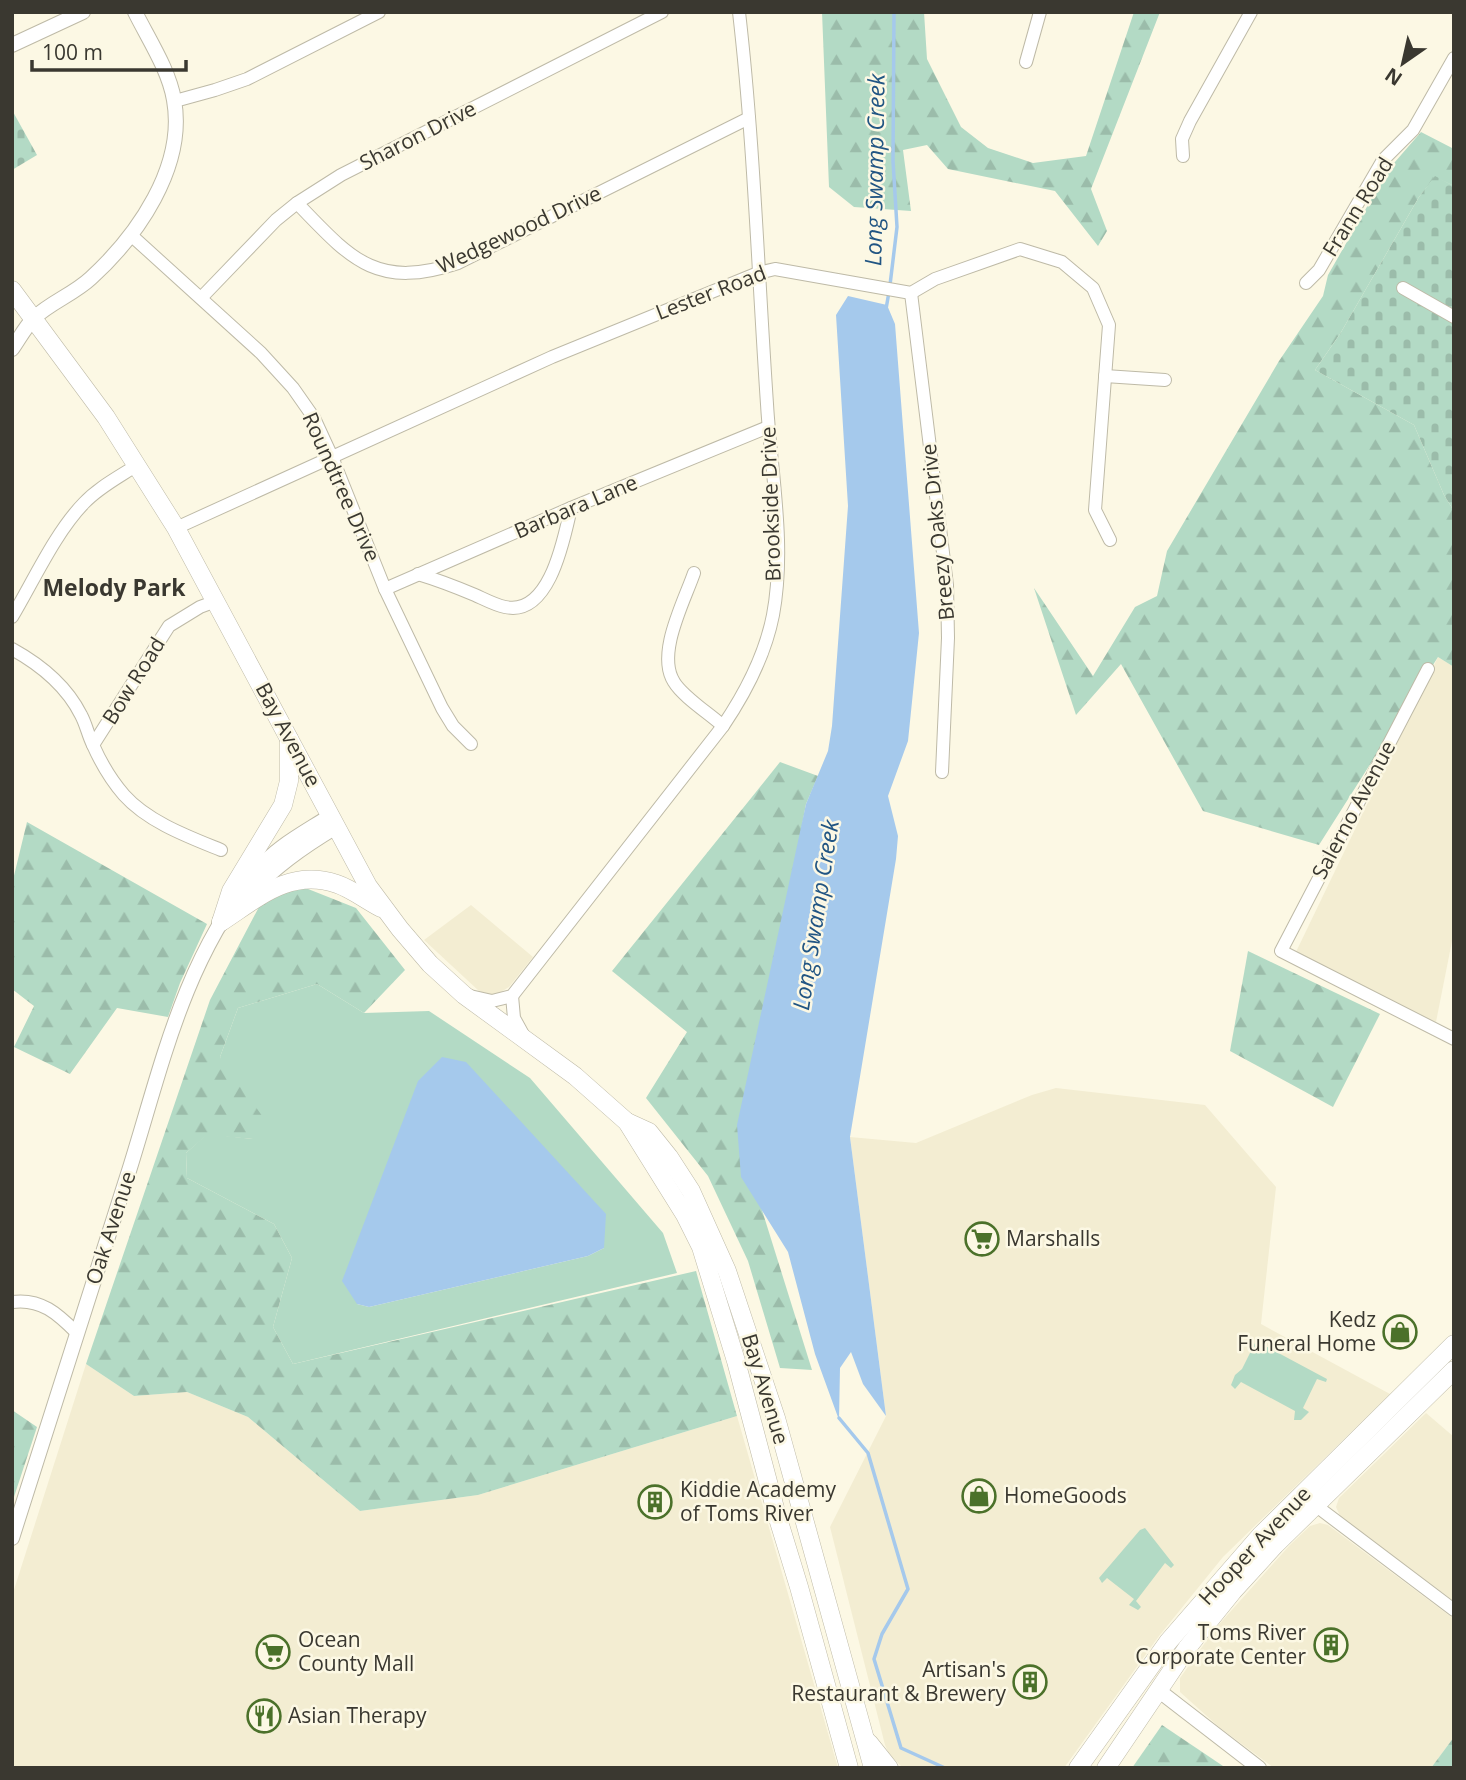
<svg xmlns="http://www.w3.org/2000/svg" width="1466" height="1780" font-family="'Open Sans',sans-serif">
	<defs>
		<pattern id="forest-firs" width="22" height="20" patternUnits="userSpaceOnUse" patternTransform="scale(1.75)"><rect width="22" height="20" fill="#b3dac5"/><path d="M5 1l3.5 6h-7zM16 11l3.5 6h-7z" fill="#9bbcaa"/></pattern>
		<pattern id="cemetery-stones" width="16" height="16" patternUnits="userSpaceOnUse" patternTransform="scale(1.75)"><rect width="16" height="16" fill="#b3dac5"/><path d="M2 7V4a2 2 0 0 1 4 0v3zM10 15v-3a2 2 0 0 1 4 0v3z" fill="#9bbcaa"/></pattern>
	</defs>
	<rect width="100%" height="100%" fill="#fcf8e4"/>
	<g fill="#f3edd2">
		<polygon points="1438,657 1454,667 1454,931 1436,1022 1295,954"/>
		<polygon points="471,905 533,957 509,987 496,995 488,995 479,991 424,940"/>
		<polygon points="1056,1088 1205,1105 1276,1187 1261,1324 1390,1394 1223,1557 1159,1636 1064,1768 903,1768 889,1754 885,1745 830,1527 886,1416 850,1137 916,1143 1032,1095"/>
		<polygon points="86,1364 134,1396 187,1392 248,1417 360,1511 478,1495 737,1416 838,1768 12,1768 12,1596"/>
		<polygon points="1426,1413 1454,1437 1454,1601 1341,1518 1336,1507 1339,1498"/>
		<polygon points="1320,1523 1328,1525 1454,1619 1454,1737 1431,1768 1274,1768 1219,1727 1180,1692 1180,1678 1214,1630 1289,1546 1310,1526"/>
	</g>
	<g fill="#b3dac5" fill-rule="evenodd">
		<path d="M317,984L364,1013L429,1011L530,1078L663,1233L677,1273L293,1364L273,1327L292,1258L274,1224L187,1178L186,1153L207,1134L253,1139L220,1057L238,1008ZM604,1248L588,1256L369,1307L357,1304Z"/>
		<polygon points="1256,1341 1327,1379 1326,1382 1317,1379 1303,1408 1309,1412 1301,1420 1294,1420 1295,1411 1241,1382 1235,1389 1231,1385 1235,1375 1242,1369"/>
		<polygon points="1145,1528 1174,1565 1171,1568 1165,1563 1136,1601 1141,1607 1138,1610 1129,1605 1134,1599 1107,1578 1102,1583 1099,1578 1140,1530"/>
	</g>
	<g fill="url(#forest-firs)">
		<polygon points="822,12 924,12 927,59 961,127 988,148 1033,163 1086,156 1134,12 1160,12 1091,189 1107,231 1098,246 1055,191 948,169 927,145 903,150 911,211 854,207 829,187"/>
		<polygon points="1421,132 1454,149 1454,186 1435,177 1419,197 1340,334 1315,370 1414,425 1444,495 1454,511 1454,667 1438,657 1319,845 1203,811 1121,664 1076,715 1034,588 1093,676 1135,607 1157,596 1167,551 1279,361 1323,296 1328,275 1388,170"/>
		<polygon points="780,762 818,776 806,804 742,1146 812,1370 780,1368 748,1261 708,1176 646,1098 687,1032 612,971"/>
		<polygon points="27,822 207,924 180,983 168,1017 117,1008 70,1074 14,1047 34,1006 12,989 12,884"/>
		<polygon points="298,885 356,908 405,970 364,1013 317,984 238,1008 220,1057 265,1120 253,1139 207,1135 186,1153 187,1178 274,1224 292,1258 273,1327 293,1364 696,1271 737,1416 478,1495 360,1511 248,1417 187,1392 134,1396 86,1364 210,1000 260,905"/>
		<polygon points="1248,951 1380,1014 1333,1107 1230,1051"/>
		<polygon points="12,1410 37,1427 12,1503"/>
		<polygon points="1162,1725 1226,1768 1132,1768"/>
		<polygon points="1454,1737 1454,1768 1431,1768"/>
	</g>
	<g fill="url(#cemetery-stones)">
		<polygon points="12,110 37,155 12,170"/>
		<polygon points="1435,176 1454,186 1454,511 1444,495 1414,425 1315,370 1340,334 1419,197"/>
	</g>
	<g fill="#a5c9ec">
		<polygon points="848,296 887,305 895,324 919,633 908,741 888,796 898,836 896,859 850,1137 886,1416 863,1384 851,1352 840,1368 839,1420 815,1354 788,1252 741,1177 737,1125 806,804 828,751 832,726 848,506 836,315"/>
		<polygon points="442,1057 466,1062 606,1214 604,1248 588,1256 369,1307 357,1304 342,1281 418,1081"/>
	</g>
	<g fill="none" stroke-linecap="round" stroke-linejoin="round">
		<g stroke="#a5c9ec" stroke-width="3.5">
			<polyline points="890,285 897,227 893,161 894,12"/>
			<polyline points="886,309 889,292"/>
			<polyline points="839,1418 868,1453 908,1589 882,1634 874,1659 901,1748 945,1768"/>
		</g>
		<defs>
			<g id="minor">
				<polyline points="1026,62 1040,12"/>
				<polyline points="175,101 215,90 247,79 379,12"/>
				<polyline points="1183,156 1182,139 1190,121 1251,12"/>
				<path d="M297,203C351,259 376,290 458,263L749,118"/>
				<polyline points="132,236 261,353 293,388 314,418 332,457 385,589 442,708 453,726 471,744"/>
				<polyline points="1306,283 1319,270 1383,160 1413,130 1454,58"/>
				<polyline points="1403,288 1454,317"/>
				<polyline points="911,293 947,585 948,638 942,772"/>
				<polyline points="201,298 276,220 297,203 341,175 662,12"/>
				<polyline points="1105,376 1165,380"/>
				<polyline points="176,528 552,357 758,273 775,269 911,293 935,279 1020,249 1062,262 1093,288 1109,325 1095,510 1110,540"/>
				<path d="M694,573C684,602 656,654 674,682C683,697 710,714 723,726"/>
				<path d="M418,574C438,580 456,587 475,595C484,599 495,605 505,607C550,617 564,538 571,508"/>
				<polyline points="385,589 571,508 768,427"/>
				<path d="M12,617C34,580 55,533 84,503C99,487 119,477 137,465"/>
				<path d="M12,649C41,665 66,685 81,715C86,724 88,735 93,745C101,763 111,780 124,795C148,822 189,837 221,850"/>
				<polyline points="1428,669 1281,951 1454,1039"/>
				<polyline points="93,745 169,626 200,607 216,601"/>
				<path d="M470,996L492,1001L512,996L723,726C746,692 765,656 773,615C786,546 771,473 767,404C758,273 754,142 739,12"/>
				<polyline points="512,996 514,1018 525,1038"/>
				<path d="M12,1302C41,1298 58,1314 77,1333"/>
				<polyline points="1315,1505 1454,1610"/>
			</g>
			<g id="tertiary">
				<polyline points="12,45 83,12"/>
				<path d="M12,349C19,339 26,326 34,318C51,302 74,294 91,278C137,236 186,167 174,100C169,70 149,40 135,12"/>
				<path d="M247,896C275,867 301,848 336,827"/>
				<path d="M12,1538C50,1417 90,1296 128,1174C162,1066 182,964 255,873C274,848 304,833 330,816"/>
				<polyline points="1158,1690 1259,1768"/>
			</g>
			<g id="primary">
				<polyline points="12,290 106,417 176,528 368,886 400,929 430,964 464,995 575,1076 627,1122 685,1215 701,1247 736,1361 776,1512 799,1587 849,1768"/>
				<polyline points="221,922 231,891 283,805 289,781 289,739"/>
				<path d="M221,922C258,898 290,868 337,884C352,889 367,901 381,908"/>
				<polyline points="627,1122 649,1132 669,1157 691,1191 727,1271 776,1418 873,1768"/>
				<polyline points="869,1743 889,1768"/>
				<polyline points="1078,1768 1168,1642 1261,1535 1454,1344"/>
				<polyline points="1106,1768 1187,1648 1233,1591 1275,1545 1454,1370"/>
			</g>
		</defs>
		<use href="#minor" stroke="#bebaa7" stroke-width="14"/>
		<use href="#tertiary" stroke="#bebaa7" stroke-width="16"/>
		<use href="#primary" stroke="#bebaa7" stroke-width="19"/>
		<use href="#minor" stroke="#fff" stroke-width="12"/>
		<use href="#tertiary" stroke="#fff" stroke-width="14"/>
		<use href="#primary" stroke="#fff" stroke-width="18"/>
	</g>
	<defs>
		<symbol id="supermarket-ring" viewBox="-11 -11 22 22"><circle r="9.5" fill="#fcf8e4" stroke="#4b712a" stroke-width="1.5"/><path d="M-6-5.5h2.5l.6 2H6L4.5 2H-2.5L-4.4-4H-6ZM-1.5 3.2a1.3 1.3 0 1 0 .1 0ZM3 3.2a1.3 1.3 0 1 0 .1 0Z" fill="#4b712a"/></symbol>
		<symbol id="shop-ring" viewBox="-11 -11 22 22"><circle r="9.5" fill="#fcf8e4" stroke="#4b712a" stroke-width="1.5"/><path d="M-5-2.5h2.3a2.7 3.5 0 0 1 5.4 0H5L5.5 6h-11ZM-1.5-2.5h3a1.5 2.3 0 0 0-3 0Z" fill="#4b712a"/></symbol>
		<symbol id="building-ring" viewBox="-11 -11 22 22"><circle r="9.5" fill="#fcf8e4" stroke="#4b712a" stroke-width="1.5"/><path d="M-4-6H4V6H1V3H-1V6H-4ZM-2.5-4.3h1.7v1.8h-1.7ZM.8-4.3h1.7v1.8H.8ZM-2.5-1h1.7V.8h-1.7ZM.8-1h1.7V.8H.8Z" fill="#4b712a"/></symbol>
		<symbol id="restaurant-ring" viewBox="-11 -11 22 22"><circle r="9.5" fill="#fcf8e4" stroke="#4b712a" stroke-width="1.5"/><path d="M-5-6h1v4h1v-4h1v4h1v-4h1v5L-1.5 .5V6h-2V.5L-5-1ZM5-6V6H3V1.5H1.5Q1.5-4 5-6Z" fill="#4b712a"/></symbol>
	</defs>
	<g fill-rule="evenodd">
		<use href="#supermarket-ring" x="963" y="1220" width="38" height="38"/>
		<use href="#shop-ring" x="1381" y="1313" width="38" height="38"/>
		<use href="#shop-ring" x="960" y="1477" width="38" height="38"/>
		<use href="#building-ring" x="636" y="1483" width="38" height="38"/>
		<use href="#building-ring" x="1312" y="1626" width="38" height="38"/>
		<use href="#supermarket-ring" x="254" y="1633" width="38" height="38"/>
		<use href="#building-ring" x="1011" y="1663" width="38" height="38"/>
		<use href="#restaurant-ring" x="245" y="1697" width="38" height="38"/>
	</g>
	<g text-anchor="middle" stroke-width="5" stroke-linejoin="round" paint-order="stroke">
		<g font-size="21" fill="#3a3830" stroke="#fcf8e4">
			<text transform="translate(418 136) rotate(-27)" y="7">Sharon Drive</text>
			<text transform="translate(1358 207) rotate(-58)" y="7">Frann Road</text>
			<text transform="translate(519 230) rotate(-25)" y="7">Wedgewood Drive</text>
			<text transform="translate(711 293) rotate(-21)" y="7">Lester Road</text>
			<text transform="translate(341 487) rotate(66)" y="7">Roundtree Drive</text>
			<text transform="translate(771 504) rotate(-92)" y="7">Brookside Drive</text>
			<text transform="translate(576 507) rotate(-23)" y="7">Barbara Lane</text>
			<text transform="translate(938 532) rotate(-96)" y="7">Breezy Oaks Drive</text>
			<text transform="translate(134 681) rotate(-58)" y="7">Bow Road</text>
			<text transform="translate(288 735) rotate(62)" y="7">Bay Avenue</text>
			<text transform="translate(1354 810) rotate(-62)" y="7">Salerno Avenue</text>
			<text transform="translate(111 1228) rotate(-72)" y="7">Oak Avenue</text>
			<text transform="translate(765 1389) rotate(73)" y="7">Bay Avenue</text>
			<text transform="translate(1255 1546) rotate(-47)" y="7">Hooper Avenue</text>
		</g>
		<g font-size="21" fill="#3a3830" stroke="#fcf8e4" text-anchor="start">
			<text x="1006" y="1246">Marshalls</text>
			<text x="1376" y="1327" text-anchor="end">Kedz<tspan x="1376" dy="24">Funeral Home</tspan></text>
			<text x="680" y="1497">Kiddie Academy<tspan x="680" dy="24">of Toms River</tspan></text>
			<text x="1004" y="1503">HomeGoods</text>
			<text x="1306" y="1640" text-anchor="end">Toms River<tspan x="1306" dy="24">Corporate Center</tspan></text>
			<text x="298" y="1647">Ocean<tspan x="298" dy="24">County Mall</tspan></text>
			<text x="1006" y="1677" text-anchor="end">Artisan's<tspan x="1006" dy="24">Restaurant &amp; Brewery</tspan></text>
			<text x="288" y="1723">Asian Therapy</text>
		</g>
		<g font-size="23" font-style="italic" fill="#215583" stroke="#fcf8e4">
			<text transform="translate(875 170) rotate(-89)" y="8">Long Swamp Creek</text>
			<text transform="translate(816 915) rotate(-81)" y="8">Long Swamp Creek</text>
		</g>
		<g font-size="23" font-weight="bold" fill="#3a3830" stroke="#fcf8e4">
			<text x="114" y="596">Melody Park</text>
		</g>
	</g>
	<rect width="1466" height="1780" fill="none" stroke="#3a3830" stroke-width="28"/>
	<g transform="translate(1403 63) rotate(214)" stroke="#fcf8e4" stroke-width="5" paint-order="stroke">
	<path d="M0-5L12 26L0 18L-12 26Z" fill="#3a3830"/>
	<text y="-10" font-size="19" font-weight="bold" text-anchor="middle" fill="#3a3830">N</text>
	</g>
	<path d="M32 60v10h154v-10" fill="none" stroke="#3a3830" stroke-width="3.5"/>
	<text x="42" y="60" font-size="21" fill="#3a3830" stroke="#fcf8e4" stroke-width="5" paint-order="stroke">100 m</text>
</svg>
